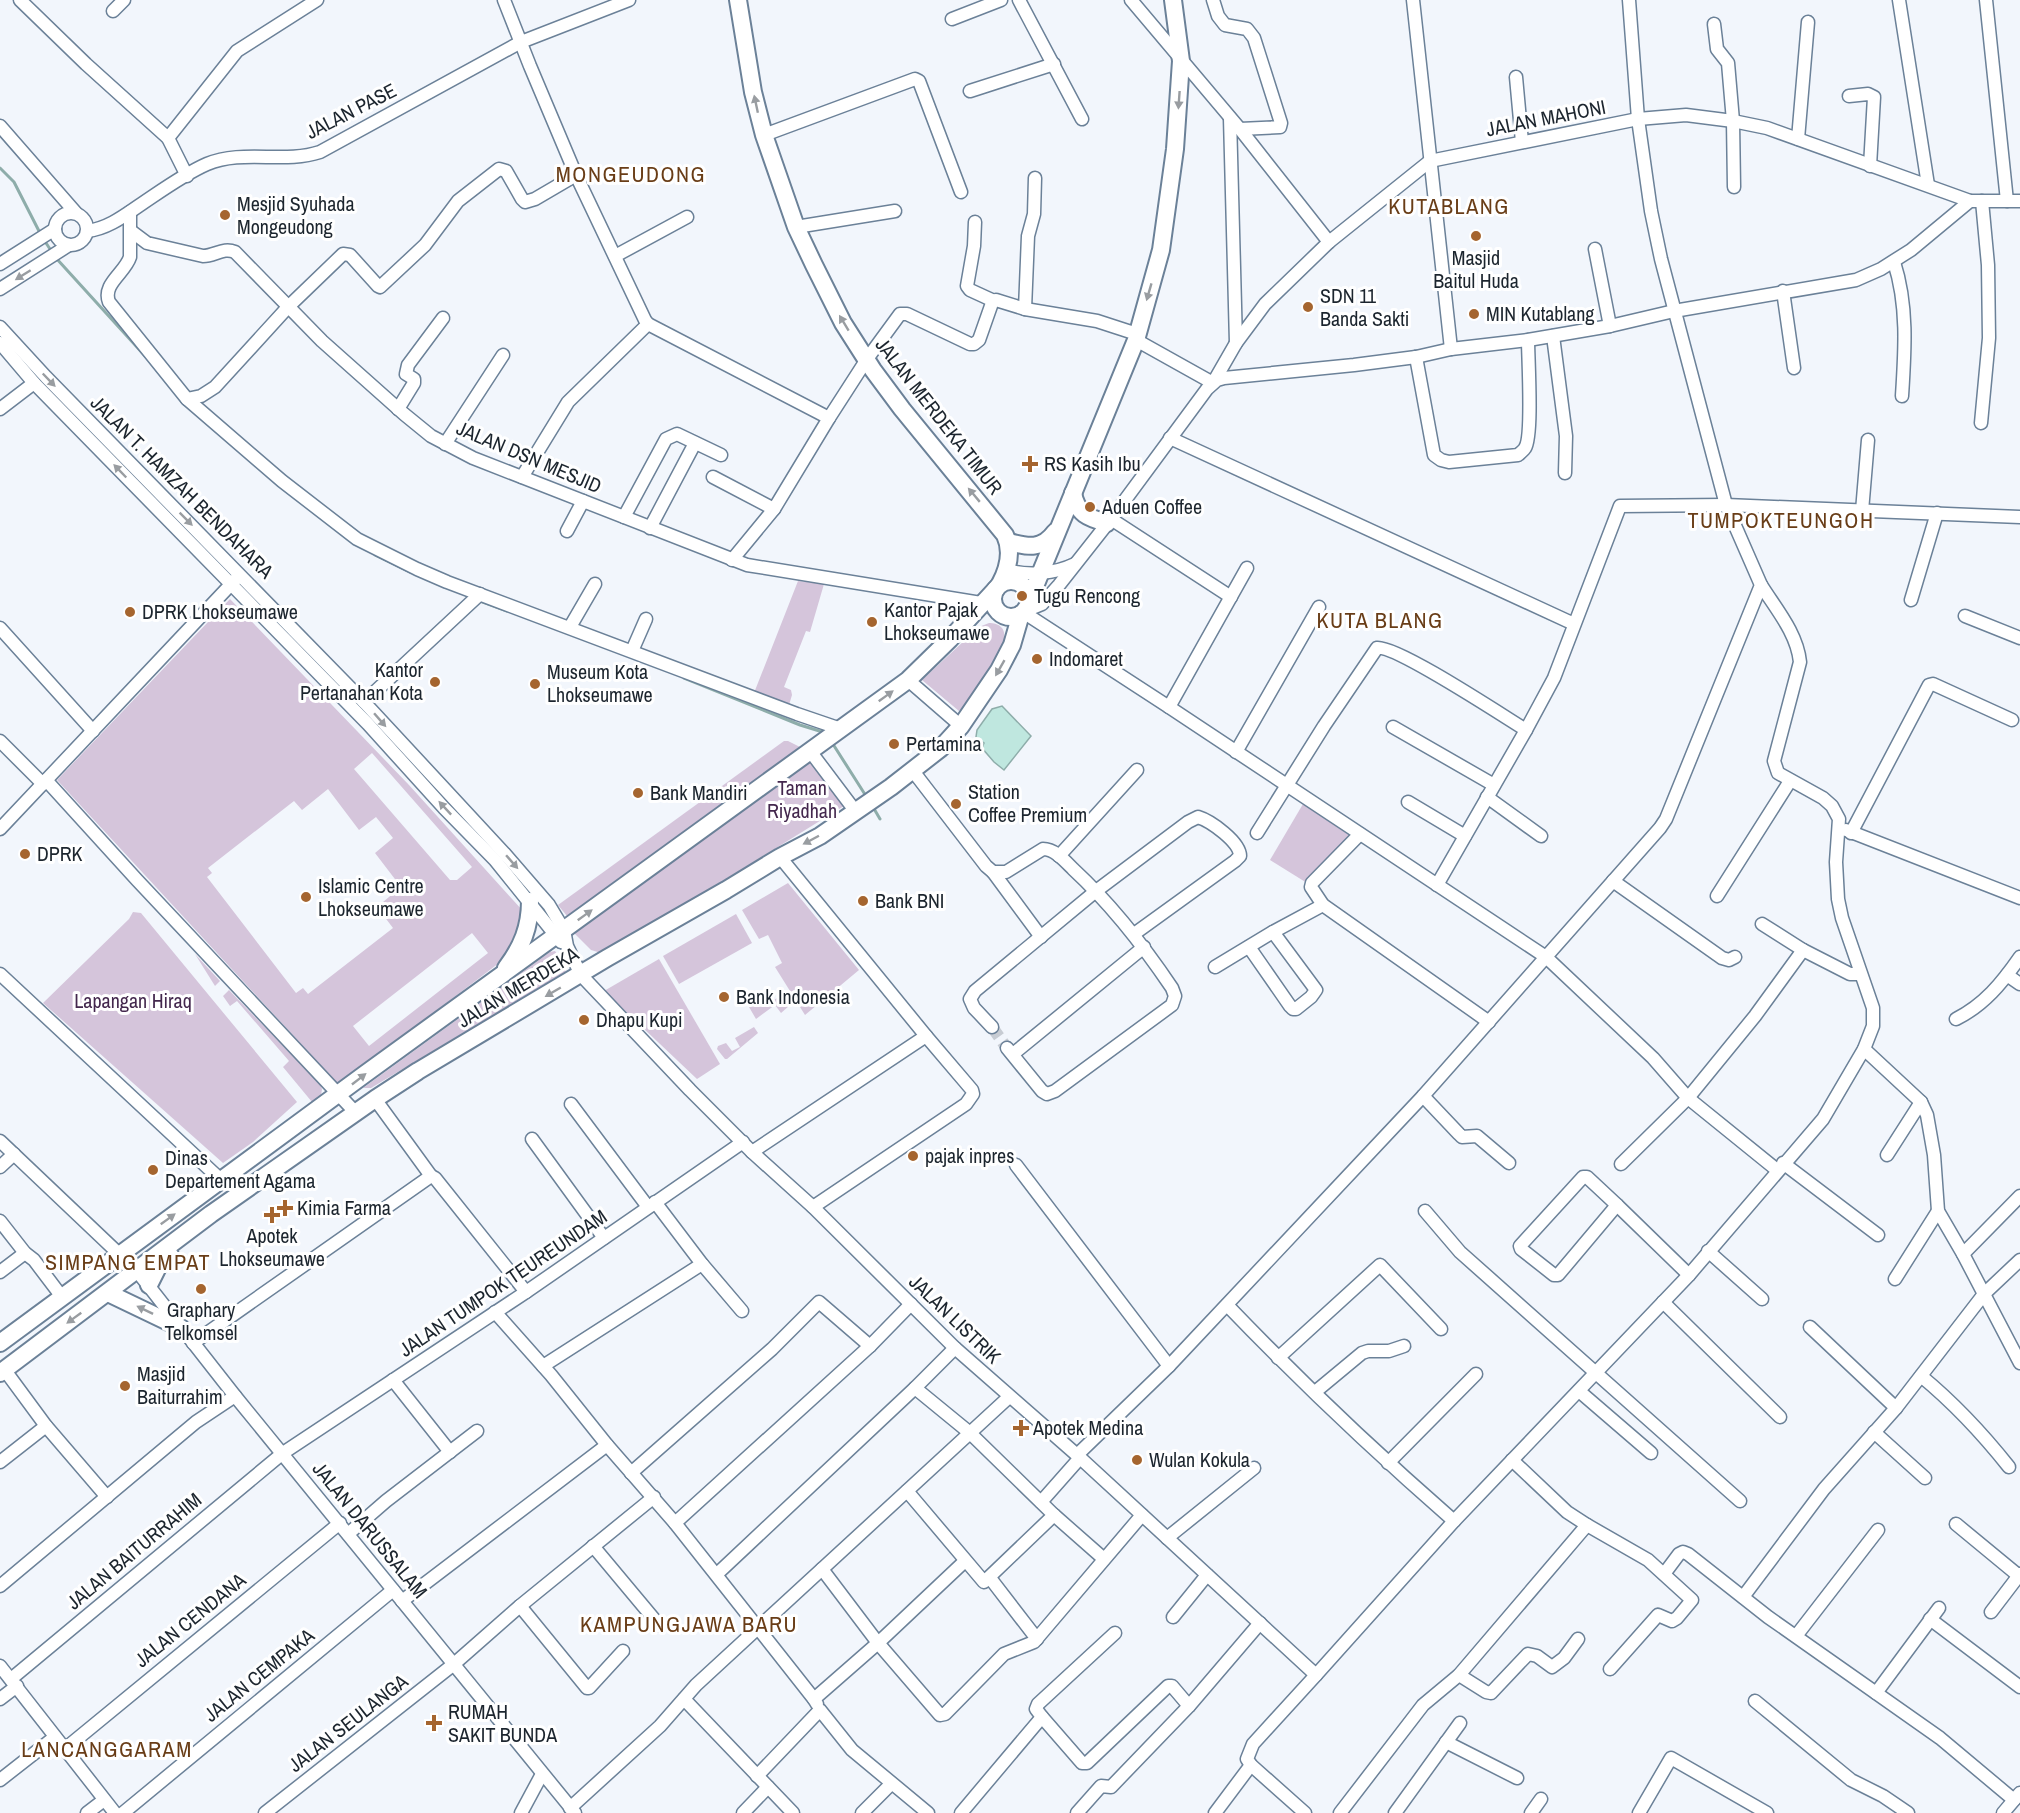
<svg xmlns="http://www.w3.org/2000/svg" width="2020" height="1813" font-family="'Archivo Narrow',sans-serif">
	<rect width="100%" height="100%" fill="#f2f6fc"/>
	<g fill="#d5c5db" fill-rule="evenodd">
		<polygon points="798,581 824,584 810,632 806,631 784,687 791,690 792,695 789,705 754,693"/>
		<path d="M230,599L409,785L523,911C522,932 514,949 499,963L339,1085L57,780ZM372,753L472,867L457,880H450L354,769ZM328,789L359,830L376,817L393,838L375,853L401,887L377,907L393,928L308,994L303,988L296,993L207,877L212,873L208,868L294,801L302,810ZM472,933L488,953L369,1046L353,1026Z"/>
		<path d="M989,623C993,623 999,624 1002,628C1014,643 975,693 965,707L959,711L922,680L979,627Z"/>
		<polygon points="784,741 788,741 800,747 567,916 558,905"/>
		<polygon points="809,761 844,806 729,877 601,953 591,950 568,927"/>
		<polygon points="1303,804 1352,837 1307,883 1270,860"/>
		<polygon points="788,883 859,970 805,1015 775,967 782,963 768,935 759,939 742,910"/>
		<polygon points="133,912 141,913 297,1102 253,1142 223,1163 43,1003 129,919"/>
		<polygon points="736,914 752,943 679,984 663,956"/>
		<polygon points="555,951 566,967 565,972 371,1088 363,1088 550,952"/>
		<polygon points="195,954 220,981 215,986"/>
		<polygon points="659,959 720,1064 697,1079 604,991"/>
		<polygon points="229,990 320,1084 322,1089 321,1096 312,1102 283,1067 289,1061 237,1001 230,1006 223,996"/>
		<polygon points="782,995 789,1006 781,1013 775,1005 756,1019 749,1007 760,1001 764,1006"/>
		<polygon points="754,1027 758,1033 727,1059 725,1059 717,1049 718,1046 726,1043 732,1051 740,1047 735,1038"/>
	</g>
	<polygon fill="#bfe7df" stroke="#8eadaa" stroke-width="1.5" points="1002,706 1031,736 1004,770 994,762 982,748 984,743 976,737 977,730 992,709"/>
	<g fill="none" stroke-linecap="round" stroke-linejoin="round">
		<g stroke="#8eadaa" stroke-width="3">
			<polyline points="0,168 14,182 41,235"/>
			<polyline points="44,240 52,252"/>
			<polyline points="56,258 146,357"/>
			<polyline points="375,555 410,572"/>
			<polyline points="480,601 507,611"/>
			<polyline points="684,678 800,725 826,733"/>
			<polyline points="831,741 866,796"/>
			<polyline points="873,807 880,819"/>
		</g>
		<polyline stroke="#c7ccd3" stroke-width="12" stroke-dasharray="12 6" stroke-linecap="butt" points="992,1027 1007,1048"/>
		<defs>
			<g id="minor">
				<polyline points="20,0 86,64 168,138 187,176"/>
				<polyline points="504,0 530,66 576,175 645,320 648,324 829,418"/>
				<polyline points="1019,0 1082,119"/>
				<polyline points="1131,0 1240,129 1329,242"/>
				<polyline points="1213,0 1218,16 1225,25 1247,29 1254,38 1281,123 1280,127 1240,129"/>
				<polyline points="1413,0 1451,349"/>
				<polyline points="1899,0 1928,185"/>
				<polyline points="1986,0 2007,201"/>
				<polyline points="113,11 124,0"/>
				<polyline points="952,19 1001,0"/>
				<polyline points="1714,24 1717,49 1728,63 1733,121 1734,187"/>
				<polyline points="1516,77 1522,142"/>
				<polyline points="970,91 1054,64"/>
				<polyline points="1849,96 1868,94 1874,97 1870,166"/>
				<polyline points="1230,118 1236,343"/>
				<polyline points="0,126 76,213"/>
				<polyline points="764,135 915,79 919,81 961,192"/>
				<polyline points="168,138 237,51 317,0"/>
				<polyline points="1798,139 1808,22"/>
				<path d="M130,212V257C125,273 102,284 109,302L187,399L282,481L357,539L417,569L447,582L797,714L841,729"/>
				<circle cx="71" cy="229" r="16"/>
				<polyline points="975,222 974,246 967,286 970,290 994,301"/>
				<polyline points="796,227 895,211"/>
				<path d="M87,231C107,229 124,216 140,205C161,191 184,174 207,164C243,149 284,164 320,152L521,42L629,0"/>
				<path d="M131,231L147,243L203,256C215,256 223,247 235,252L322,341L404,414L431,436L473,458L747,565L981,603"/>
				<polyline points="1595,249 1610,326"/>
				<polyline points="615,256 687,217"/>
				<path d="M1894,262C1908,305 1905,350 1902,396"/>
				<polyline points="0,264 55,229"/>
				<polyline points="0,289 69,245"/>
				<polyline points="1783,291 1794,368"/>
				<polyline points="1025,309 1028,236 1034,214 1035,178"/>
				<polyline points="0,327 46,377 364,702 504,853 549,905 564,930 567,946 581,975 690,1090 752,1152 813,1207 955,1348 1077,1455 1316,1675"/>
				<polyline points="1553,336 1566,436 1565,473"/>
				<polyline points="1136,340 1213,383 1236,343 1265,304 1329,242 1430,161 1638,119 1686,115 1733,121 1767,128 1970,201"/>
				<polyline points="0,343 34,383 368,724 444,808 495,860 561,942"/>
				<path d="M1416,357L1434,455L1441,460L1449,462L1518,455C1519,454 1524,450 1525,448C1533,436 1528,358 1528,340"/>
				<polyline points="187,399 201,396 215,387 288,307 343,254 350,255 378,286 380,287 425,245 458,201 499,169 506,171 522,199 525,202 535,199 576,175"/>
				<polyline points="0,409 34,383"/>
				<polyline points="398,409 414,383 414,379 406,374 408,365 443,318"/>
				<polyline points="1981,423 1989,338 1988,265 1982,201"/>
				<polyline points="1170,438 1574,624"/>
				<polyline points="445,444 503,355"/>
				<polyline points="522,477 568,402 648,324"/>
				<polyline points="713,477 774,509"/>
				<polyline points="1862,511 1868,440"/>
				<polyline points="624,517 666,439 677,434 721,455"/>
				<polyline points="1111,519 1231,597"/>
				<polyline points="650,528 695,443"/>
				<polyline points="567,531 583,501"/>
				<polyline points="732,560 774,509 829,418 867,359 900,314 907,314 970,344 974,344 979,340 992,303 996,300 1025,309 1097,321 1137,334"/>
				<path d="M1007,570C1029,576 1054,574 1075,564"/>
				<polyline points="1911,600 1937,513"/>
				<polyline points="1025,611 1042,604 1059,585 1111,519 1207,389 1217,380 1224,378 1354,365 1416,357 1451,349 1528,340 1610,326 1674,311 1856,280 1881,269 1911,250 1970,201 2020,201"/>
				<polyline points="1023,612 1169,707 1546,957 1653,1058 1688,1098 1777,1170"/>
				<polyline points="1965,616 2020,638"/>
				<polyline points="570,627 595,584"/>
				<polyline points="0,628 93,731"/>
				<polyline points="632,651 646,619"/>
				<polyline points="908,680 961,726"/>
				<polyline points="364,702 480,594"/>
				<polyline points="1169,707 1247,568"/>
				<polyline points="1393,727 1494,785"/>
				<polyline points="0,741 43,784"/>
				<polyline points="810,751 856,812"/>
				<polyline points="1236,752 1319,607"/>
				<path d="M913,771L986,866L993,872H1006L1043,849C1055,849 1065,861 1073,869C1112,905 1143,945 1172,988L1175,996L1172,1005L1055,1091L1047,1094L1042,1091L1007,1048"/>
				<polyline points="46,780 137,880 356,1113"/>
				<polyline points="1487,797 1541,836"/>
				<polyline points="1408,802 1465,836"/>
				<polyline points="0,829 236,579"/>
				<polyline points="1846,830 2020,898"/>
				<path d="M1257,833L1324,726L1377,648C1396,645 1503,716 1526,730"/>
				<polyline points="1851,833 1929,685 1933,684 2012,720"/>
				<polyline points="1360,834 1312,883 1311,887 1323,905 1489,1022"/>
				<polyline points="1059,856 1137,770"/>
				<polyline points="780,857 926,1036 972,1090 973,1094 966,1104 813,1207"/>
				<polyline points="993,872 1041,937"/>
				<polyline points="1613,881 1722,958 1729,960 1735,957"/>
				<polyline points="1437,885 1526,730 1554,678 1620,506 1726,505 2020,517"/>
				<polyline points="1717,896 1790,781"/>
				<polyline points="1762,924 1803,950"/>
				<polyline points="1249,947 1290,1006 1293,1009 1296,1009 1311,997 1316,990 1273,932"/>
				<polyline points="1215,967 1273,932 1323,905"/>
				<polyline points="0,974 221,1180"/>
				<polyline points="2007,975 2020,984"/>
				<path d="M1956,1019C1984,1005 2002,983 2020,957"/>
				<path d="M992,1027L974,1008L970,999L975,991L1096,891L1188,822L1198,817C1211,821 1240,842 1240,856L1235,861L1134,934"/>
				<polyline points="1864,1049 1921,1102 1927,1115 1934,1155 1938,1211 1963,1254 2020,1363"/>
				<polyline points="1013,1054 1144,947"/>
				<polyline points="1423,1096 1459,1134 1462,1137 1477,1136 1509,1163"/>
				<polyline points="375,1099 431,1176"/>
				<polyline points="571,1104 648,1207"/>
				<polyline points="532,1139 604,1238"/>
				<polyline points="0,1141 137,1271 235,1396 575,1813"/>
				<polyline points="752,1152 926,1036"/>
				<polyline points="1887,1155 1921,1102"/>
				<polyline points="1783,1163 1878,1235"/>
				<polyline points="1621,1164 1688,1098 1755,1016 1803,950 1850,974 1860,974"/>
				<polyline points="1016,1165 1169,1366"/>
				<polyline points="0,1167 14,1154"/>
				<polygon points="1583,1177 1587,1177 1617,1205 1558,1275 1554,1275 1521,1249 1520,1246"/>
				<polyline points="655,1202 702,1264 742,1311"/>
				<polyline points="1617,1205 1689,1275"/>
				<polyline points="1425,1211 1460,1252 1740,1501"/>
				<polyline points="0,1221 25,1253 34,1260 62,1297"/>
				<polyline points="1708,1251 1762,1299"/>
				<polyline points="1963,1254 2020,1196"/>
				<polyline points="0,1272 25,1253"/>
				<polyline points="1895,1279 1938,1211"/>
				<polyline points="1663,1302 1780,1417"/>
				<path d="M1227,1305C1299,1380 1375,1452 1454,1521"/>
				<polyline points="495,1312 551,1375 607,1445 675,1523 814,1699"/>
				<polyline points="1810,1327 1896,1408"/>
				<polyline points="193,1343 431,1176 435,1178 526,1292"/>
				<polyline points="1278,1358 1380,1265 1441,1329"/>
				<polyline points="543,1366 702,1264"/>
				<polyline points="4,1369 46,1426 107,1497"/>
				<path d="M1921,1376C1955,1404 1982,1433 2009,1467"/>
				<polyline points="393,1380 450,1452"/>
				<polyline points="1579,1391 1651,1453"/>
				<polyline points="1315,1392 1362,1353 1368,1351 1389,1351 1404,1346"/>
				<polyline points="1874,1432 1925,1478"/>
				<polyline points="1077,1455 1169,1366 1423,1096 1660,828 1666,819 1761,585 1726,505 1661,259 1651,211 1638,119 1629,0"/>
				<polyline points="0,1462 46,1426"/>
				<polyline points="1388,1463 1476,1374"/>
				<polyline points="631,1473 772,1349 819,1302 870,1346"/>
				<polyline points="907,1491 984,1582 1054,1515 970,1433 915,1388"/>
				<polyline points="1041,1502 1079,1459"/>
				<polyline points="1054,1515 1104,1559"/>
				<polyline points="675,1523 870,1346 911,1304"/>
				<polyline points="1956,1524 2019,1576"/>
				<polyline points="1587,1525 1648,1560 1692,1600 1677,1618 1672,1621 1658,1615 1610,1669"/>
				<polyline points="348,1534 386,1501 477,1431"/>
				<polyline points="1167,1538 1254,1468"/>
				<polyline points="593,1546 659,1625"/>
				<polyline points="822,1569 878,1643 940,1715 945,1714 1004,1654 1034,1642 1142,1515"/>
				<polyline points="717,1574 915,1388 955,1348"/>
				<polyline points="1664,1574 1679,1554 1683,1552 1688,1554 1768,1617 1940,1738 2014,1800"/>
				<polyline points="990,1578 1037,1639"/>
				<polyline points="0,1586 196,1422 235,1396"/>
				<polyline points="1743,1597 1824,1489 1896,1408 1984,1294 2020,1260"/>
				<polyline points="402,1601 607,1445"/>
				<polyline points="520,1606 587,1688 589,1688 623,1651"/>
				<polyline points="1991,1612 2020,1574"/>
				<polyline points="1173,1617 1207,1575"/>
				<polyline points="1930,1619 2020,1687"/>
				<polyline points="1796,1636 1878,1530"/>
				<polyline points="0,1666 115,1813"/>
				<polyline points="1459,1675 1486,1692 1491,1693 1528,1654 1537,1656 1552,1667 1564,1658 1578,1639"/>
				<polyline points="11,1679 283,1453 526,1292 743,1142"/>
				<polyline points="1876,1693 1939,1608"/>
				<polyline points="0,1699 17,1686"/>
				<polyline points="684,1699 793,1813"/>
				<polyline points="1755,1701 1851,1780 1883,1796 1908,1813"/>
				<polyline points="817,1704 814,1699 878,1643 965,1561"/>
				<polyline points="1042,1717 1082,1763 1087,1763 1168,1686 1172,1686 1189,1706 1260,1623"/>
				<polyline points="1446,1742 1517,1778"/>
				<polyline points="66,1748 340,1523"/>
				<polyline points="757,1776 820,1710 852,1750 928,1813"/>
				<polyline points="0,1780 55,1737"/>
				<polyline points="570,1808 660,1726 696,1685 1009,1397"/>
				<polyline points="87,1813 104,1800"/>
				<polyline points="123,1813 393,1590"/>
				<polyline points="265,1813 454,1664 520,1606 654,1497"/>
				<polyline points="521,1813 542,1774"/>
				<polyline points="743,1813 768,1787"/>
				<polyline points="862,1813 891,1784"/>
				<polyline points="961,1813 1042,1717 1036,1709 1038,1704 1115,1633"/>
				<polyline points="1077,1813 1101,1786 1111,1787 1189,1706"/>
				<polyline points="1215,1813 1251,1765"/>
				<path d="M1305,1813L1251,1765L1247,1759L1253,1744L1316,1675L1454,1521L1689,1275L1823,1119L1864,1049L1873,1026V1008L1842,918L1838,899L1836,862L1839,819L1832,806L1823,798L1778,773L1774,761L1800,662C1797,633 1776,609 1761,585"/>
				<polyline points="1340,1813 1423,1705 1459,1675 1587,1525 1567,1512 1512,1460"/>
				<polyline points="1395,1813 1460,1723"/>
				<polyline points="1531,1813 1541,1799"/>
				<polyline points="1639,1813 1671,1758 1767,1813"/>
				<polyline points="2003,1813 2020,1793"/>
			</g>
			<g id="major">
				<path d="M738,0L753,92L764,135L796,227L814,265L843,323L873,370L902,409L1005,535C1013,552 1008,569 1000,584"/>
				<path d="M1073,493C1077,514 1088,518 1107,523"/>
				<path d="M1009,542C1028,547 1042,550 1055,532"/>
				<circle cx="1011" cy="599" r="18"/>
				<polyline points="1029,601 1136,340 1161,250 1175,149 1181,61 1173,0"/>
				<path d="M506,968C522,947 530,927 530,901"/>
				<polyline points="149,1285 158,1267 170,1255"/>
				<polyline points="108,1293 181,1328"/>
				<polyline points="0,1343 365,1074 908,680 950,639 996,589"/>
				<polyline points="0,1373 211,1214 375,1099 418,1071 607,958 726,890 780,857 820,836 891,787 941,748 961,726 999,670 1012,645 1021,614"/>
			</g>
		</defs>
		<use href="#minor" stroke="#6b8198" stroke-width="15"/>
		<use href="#major" stroke="#6b8198" stroke-width="20"/>
		<use href="#minor" stroke="#fff" stroke-width="12"/>
		<use href="#major" stroke="#fff" stroke-width="16"/>
	</g>
	<defs><path id="oneway-solid" d="M-6-.8H1V-3.2L6.5 0L1 3.2V.8H-6Z" transform="scale(1.5)"/></defs>
	<g fill="#999da1">
		<use href="#oneway-solid" transform="translate(1179 100) rotate(94)"/>
		<use href="#oneway-solid" transform="translate(756 104) rotate(-102)"/>
		<use href="#oneway-solid" transform="translate(23 275) rotate(148)"/>
		<use href="#oneway-solid" transform="translate(1149 292) rotate(106)"/>
		<use href="#oneway-solid" transform="translate(844 323) rotate(-121)"/>
		<use href="#oneway-solid" transform="translate(49 380) rotate(46)"/>
		<use href="#oneway-solid" transform="translate(120 471) rotate(-134)"/>
		<use href="#oneway-solid" transform="translate(974 495) rotate(-130)"/>
		<use href="#oneway-solid" transform="translate(186 519) rotate(45)"/>
		<use href="#oneway-solid" transform="translate(1000 668) rotate(120)"/>
		<use href="#oneway-solid" transform="translate(886 696) rotate(-36)"/>
		<use href="#oneway-solid" transform="translate(380 720) rotate(49)"/>
		<use href="#oneway-solid" transform="translate(445 808) rotate(-133)"/>
		<use href="#oneway-solid" transform="translate(811 840) rotate(152)"/>
		<use href="#oneway-solid" transform="translate(512 862) rotate(49)"/>
		<use href="#oneway-solid" transform="translate(585 915) rotate(-36)"/>
		<use href="#oneway-solid" transform="translate(553 992) rotate(150)"/>
		<use href="#oneway-solid" transform="translate(359 1079) rotate(-38)"/>
		<use href="#oneway-solid" transform="translate(168 1219) rotate(-36)"/>
		<use href="#oneway-solid" transform="translate(145 1310) rotate(-154)"/>
		<use href="#oneway-solid" transform="translate(74 1318) rotate(144)"/>
	</g>
	<g fill="#a5652f" stroke="#fff" stroke-width="2">
		<circle cx="225" cy="215" r="6"/>
		<circle cx="1476" cy="236" r="6"/>
		<circle cx="1308" cy="307" r="6"/>
		<circle cx="1474" cy="314" r="6"/>
		<path d="M1027 455h6v6h6v6h-6v6h-6v-6h-6v-6h6z"/>
		<circle cx="1090" cy="507" r="6"/>
		<circle cx="1022" cy="596" r="6"/>
		<circle cx="130" cy="612" r="6"/>
		<circle cx="872" cy="622" r="6"/>
		<circle cx="1037" cy="659" r="6"/>
		<circle cx="435" cy="682" r="6"/>
		<circle cx="535" cy="684" r="6"/>
		<circle cx="894" cy="744" r="6"/>
		<circle cx="638" cy="793" r="6"/>
		<circle cx="956" cy="804" r="6"/>
		<circle cx="25" cy="854" r="6"/>
		<circle cx="306" cy="897" r="6"/>
		<circle cx="863" cy="901" r="6"/>
		<circle cx="724" cy="997" r="6"/>
		<circle cx="584" cy="1020" r="6"/>
		<circle cx="913" cy="1156" r="6"/>
		<circle cx="153" cy="1170" r="6"/>
		<path d="M282 1199h6v6h6v6h-6v6h-6v-6h-6v-6h6z"/>
		<path d="M269 1206h6v6h6v6h-6v6h-6v-6h-6v-6h6z"/>
		<circle cx="201" cy="1289" r="6"/>
		<circle cx="125" cy="1386" r="6"/>
		<path d="M1018 1419h6v6h6v6h-6v6h-6v-6h-6v-6h6z"/>
		<circle cx="1137" cy="1460" r="6"/>
		<path d="M431 1714h6v6h6v6h-6v6h-6v-6h-6v-6h6z"/>
	</g>
	<g text-anchor="middle" stroke-width="6" stroke-linejoin="round" paint-order="stroke">
		<g font-size="20" fill="#1c252e" stroke="#fff">
			<text transform="translate(351 111) rotate(-27)" y="7">JALAN PASE</text>
			<text transform="translate(1546 118) rotate(-11)" y="7">JALAN MAHONI</text>
			<text transform="translate(939 416) rotate(52)" y="7">JALAN MERDEKA TIMUR</text>
			<text transform="translate(529 457) rotate(23)" y="7">JALAN DSN MESJID</text>
			<text transform="translate(182 487) rotate(45)" y="7">JALAN T. HAMZAH BENDAHARA</text>
			<text transform="translate(518 987) rotate(-31)" y="7">JALAN MERDEKA</text>
			<text transform="translate(503 1283) rotate(-34)" y="7">JALAN TUMPOK TEUREUNDAM</text>
			<text transform="translate(955 1319) rotate(44)" y="7">JALAN LISTRIK</text>
			<text transform="translate(370 1530) rotate(51)" y="7">JALAN DARUSSALAM</text>
			<text transform="translate(134 1551) rotate(-40)" y="7">JALAN BAITURRAHIM</text>
			<text transform="translate(190 1620) rotate(-39)" y="7">JALAN CENDANA</text>
			<text transform="translate(259 1675) rotate(-39)" y="7">JALAN CEMPAKA</text>
			<text transform="translate(348 1723) rotate(-38)" y="7">JALAN SEULANGA</text>
		</g>
		<g font-size="20" fill="#1c252e" stroke="#fff" text-anchor="start">
			<text x="237" y="211">Mesjid Syuhada<tspan x="237" dy="23">Mongeudong</tspan></text>
			<text x="1476" y="265" text-anchor="middle">Masjid<tspan x="1476" dy="23">Baitul Huda</tspan></text>
			<text x="1320" y="303">SDN 11<tspan x="1320" dy="23">Banda Sakti</tspan></text>
			<text x="1486" y="321">MIN Kutablang</text>
			<text x="1044" y="471">RS Kasih Ibu</text>
			<text x="1102" y="514">Aduen Coffee</text>
			<text x="1034" y="603">Tugu Rencong</text>
			<text x="884" y="617">Kantor Pajak<tspan x="884" dy="23">Lhokseumawe</tspan></text>
			<text x="142" y="619">DPRK Lhokseumawe</text>
			<text x="1049" y="666">Indomaret</text>
			<text x="423" y="677" text-anchor="end">Kantor<tspan x="423" dy="23">Pertanahan Kota</tspan></text>
			<text x="547" y="679">Museum Kota<tspan x="547" dy="23">Lhokseumawe</tspan></text>
			<text x="906" y="751">Pertamina</text>
			<text x="968" y="799">Station<tspan x="968" dy="23">Coffee Premium</tspan></text>
			<text x="650" y="800">Bank Mandiri</text>
			<text x="37" y="861">DPRK</text>
			<text x="318" y="893">Islamic Centre<tspan x="318" dy="23">Lhokseumawe</tspan></text>
			<text x="875" y="908">Bank BNI</text>
			<text x="736" y="1004">Bank Indonesia</text>
			<text x="596" y="1027">Dhapu Kupi</text>
			<text x="925" y="1163">pajak inpres</text>
			<text x="165" y="1165">Dinas<tspan x="165" dy="23">Departement Agama</tspan></text>
			<text x="297" y="1215">Kimia Farma</text>
			<text x="272" y="1243" text-anchor="middle">Apotek<tspan x="272" dy="23">Lhokseumawe</tspan></text>
			<text x="201" y="1317" text-anchor="middle">Graphary<tspan x="201" dy="23">Telkomsel</tspan></text>
			<text x="137" y="1381">Masjid<tspan x="137" dy="23">Baiturrahim</tspan></text>
			<text x="1033" y="1435">Apotek Medina</text>
			<text x="1149" y="1467">Wulan Kokula</text>
			<text x="448" y="1719">RUMAH<tspan x="448" dy="23">SAKIT BUNDA</tspan></text>
		</g>
		<g font-size="20" fill="#43274d" stroke="#fff">
			<text x="802" y="795">Taman<tspan x="802" dy="23">Riyadhah</tspan></text>
			<text x="133" y="1008">Lapangan Hiraq</text>
		</g>
		<g font-size="22" letter-spacing="1.5" fill="#693d17" stroke="#fff">
			<text x="631" y="182">MONGEUDONG</text>
			<text x="1449" y="214">KUTABLANG</text>
			<text x="1781" y="528">TUMPOKTEUNGOH</text>
			<text x="1380" y="628">KUTA BLANG</text>
			<text x="128" y="1270">SIMPANG EMPAT</text>
			<text x="689" y="1632">KAMPUNGJAWA BARU</text>
			<text x="107" y="1757">LANCANGGARAM</text>
		</g>
	</g>
</svg>
